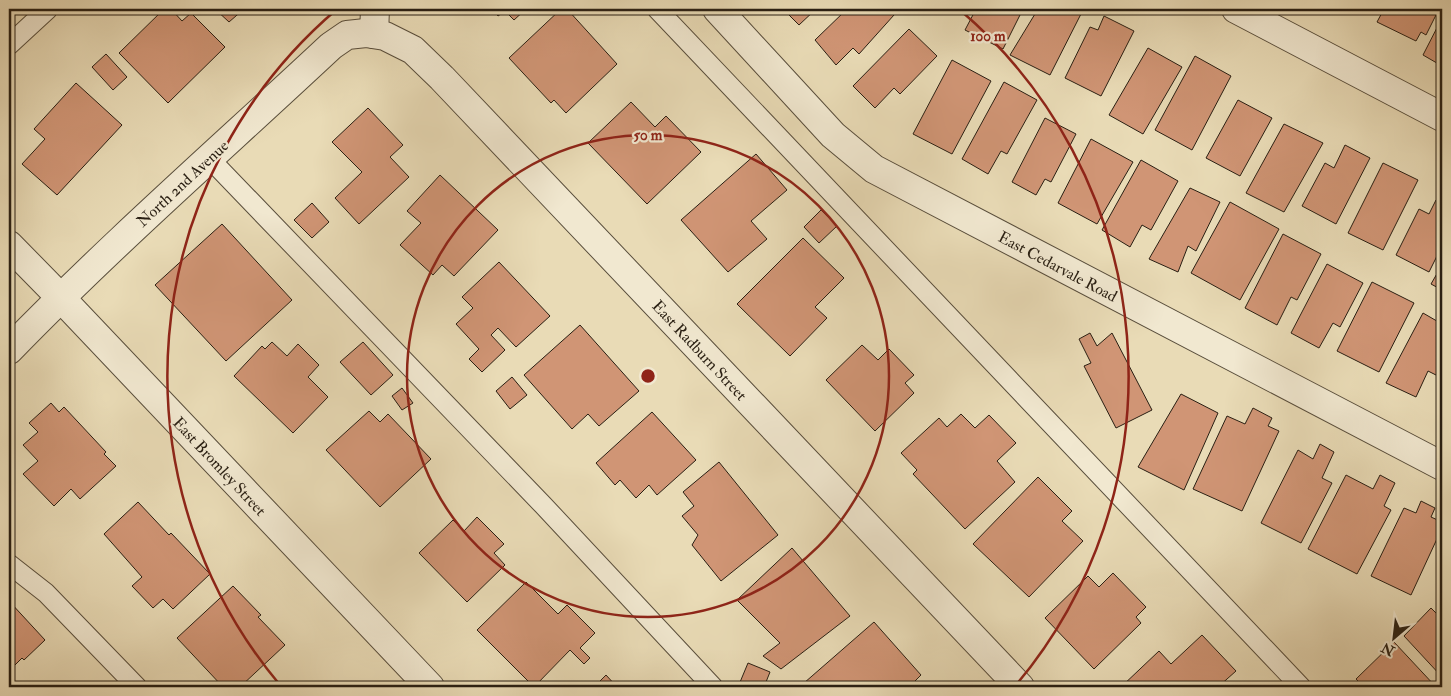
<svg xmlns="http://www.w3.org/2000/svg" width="1451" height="696" font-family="'IM FELL Double Pica',serif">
	<rect width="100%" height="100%" fill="#e9dbb6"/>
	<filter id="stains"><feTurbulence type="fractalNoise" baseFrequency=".004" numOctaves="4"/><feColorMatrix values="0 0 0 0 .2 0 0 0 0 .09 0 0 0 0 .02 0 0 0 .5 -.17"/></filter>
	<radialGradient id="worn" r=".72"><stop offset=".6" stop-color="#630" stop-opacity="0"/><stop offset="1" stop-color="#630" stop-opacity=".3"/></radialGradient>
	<g fill="#d09575" stroke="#291f13">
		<polygon points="164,9 171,9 182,21 191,13 225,47 168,103 119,53"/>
		<polygon points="215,9 244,9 229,22"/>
		<polygon points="492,9 526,9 514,20 505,11 498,16"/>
		<polygon points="561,9 567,9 617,64 566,113 554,100 551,103 509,58"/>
		<polygon points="783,9 816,9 799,25"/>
		<polygon points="847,9 888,9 894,15 859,54 853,48 836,65 815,40"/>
		<polygon points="976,9 1023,9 1003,49 965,30"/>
		<polygon points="1038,9 1079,9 1083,10 1050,75 1010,55"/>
		<polygon points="1384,9 1439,9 1426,35 1421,32 1416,41 1377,22"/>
		<polygon points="1104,16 1134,31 1101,96 1065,78 1090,27 1098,30"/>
		<polygon points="1442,18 1442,66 1423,55"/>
		<polygon points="909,29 937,56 900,94 894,88 875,108 853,86"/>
		<polygon points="1148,48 1182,67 1143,134 1109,115"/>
		<polygon points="106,54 127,77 113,90 92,67"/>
		<polygon points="1195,56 1231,76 1192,150 1155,130"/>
		<polygon points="952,60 991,81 952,154 913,134"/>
		<polygon points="1004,82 1037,100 1007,154 1001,151 988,174 962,159"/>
		<polygon points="76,83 122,125 57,195 22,164 45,139 34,129"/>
		<polygon points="1238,100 1272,118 1240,176 1206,158"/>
		<polygon points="631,102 655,127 666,116 701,152 647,204 588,143"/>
		<polygon points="368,108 403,145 390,157 409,177 359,224 335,198 362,172 332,142"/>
		<polygon points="1045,118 1076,134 1051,182 1045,179 1036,195 1012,182"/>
		<polygon points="1284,124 1323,143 1284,212 1246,193"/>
		<polygon points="1091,139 1133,162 1097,224 1058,203"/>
		<polygon points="1345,145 1370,158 1336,224 1302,206 1325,163 1334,168"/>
		<polygon points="756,154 787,190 751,221 767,239 728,272 681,220"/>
		<polygon points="1141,160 1178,181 1151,230 1142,225 1130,247 1102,230"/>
		<polygon points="1383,163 1418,180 1383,250 1348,233"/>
		<polygon points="440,175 498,230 454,276 442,265 433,275 400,245 421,223 407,211"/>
		<polygon points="1190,188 1220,202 1196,251 1188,246 1178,272 1149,259"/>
		<polygon points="1436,200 1442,203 1442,246 1429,272 1396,255 1419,209 1429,214"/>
		<polygon points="1230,202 1279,229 1240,300 1191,273"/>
		<polygon points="312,203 329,222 312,238 294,220"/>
		<polygon points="821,210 837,226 819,243 804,227"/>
		<polygon points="222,224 292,300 226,361 155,285"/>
		<polygon points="1283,234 1321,254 1297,300 1291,297 1277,325 1245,308"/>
		<polygon points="803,238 844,278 815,307 827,318 790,356 737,304"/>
		<polygon points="499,262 550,316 516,347 498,328 491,335 505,350 482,372 469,359 479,349 456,324 473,308 462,297"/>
		<polygon points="1327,264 1363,283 1340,327 1333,323 1319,348 1291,333"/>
		<polygon points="1442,265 1442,290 1431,284"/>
		<polygon points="1372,282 1414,303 1379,372 1337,351"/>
		<polygon points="1423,313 1442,324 1442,367 1438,376 1428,371 1416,397 1386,383"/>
		<polygon points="580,325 639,391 599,426 588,414 572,429 524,375"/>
		<polygon points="1090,333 1097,346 1112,333 1152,410 1116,428 1084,366 1091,363 1079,339"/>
		<polygon points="272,342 287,356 298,344 319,365 308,377 328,397 293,433 234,376 262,346 265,349"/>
		<polygon points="363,342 393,375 371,395 340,362"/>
		<polygon points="862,345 878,360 889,349 914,375 905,383 914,393 875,431 826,380"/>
		<polygon points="512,377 527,395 510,409 496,391"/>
		<polygon points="402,388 413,403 402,410 392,396"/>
		<polygon points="1181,394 1218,413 1184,490 1138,467"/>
		<polygon points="51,403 59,412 64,407 106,452 104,454 116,466 80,499 71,489 54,506 23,474 38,461 23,445 38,432 29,423"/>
		<polygon points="1253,408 1272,418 1268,426 1279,431 1242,511 1193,489 1227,416 1245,424"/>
		<polygon points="369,411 380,422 388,414 431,459 380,507 326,450"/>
		<polygon points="652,412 696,460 657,495 649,485 636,498 620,480 615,485 596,463"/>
		<polygon points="961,414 975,428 989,415 1016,443 997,461 1015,482 965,529 913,474 917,470 901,453 939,418 947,427"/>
		<polygon points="1320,444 1334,452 1322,478 1332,483 1301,543 1261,523 1298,450 1313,459"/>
		<polygon points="719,462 778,535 721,581 692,545 698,535 682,516 694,506 683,492"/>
		<polygon points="1346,475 1373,489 1380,475 1395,483 1384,506 1391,510 1357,574 1308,549"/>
		<polygon points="1038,477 1072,511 1062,521 1083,541 1029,597 973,544"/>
		<polygon points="1421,501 1435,508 1431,517 1442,522 1442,528 1411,595 1371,576 1404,508 1416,513"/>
		<polygon points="138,502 169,535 171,533 210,574 173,609 163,599 153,608 132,586 142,577 104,534"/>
		<polygon points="477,517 504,544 494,553 505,565 467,602 419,553 453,520 464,531"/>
		<polygon points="792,548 850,616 781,669 763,656 780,643 737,600"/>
		<polygon points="1113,573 1146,607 1136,617 1141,623 1094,669 1045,618 1088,576 1099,587"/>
		<polygon points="526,582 558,614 567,605 595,633 580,648 590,658 584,664 570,650 534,687 477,630"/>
		<polygon points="233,586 261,615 258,617 285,645 240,687 223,687 177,638"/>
		<polygon points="9,601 45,640 24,660 22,658 9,671"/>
		<polygon points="1431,608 1442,619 1442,677 1404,636"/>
		<polygon points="874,622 921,675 909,687 808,687 804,683"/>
		<polygon points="1202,635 1236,671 1218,687 1121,687 1159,651 1171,664"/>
		<polygon points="1394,642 1436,687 1364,687 1356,679"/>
		<polygon points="748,663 770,672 764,687 738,687"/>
		<polygon points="606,675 617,687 594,687"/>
	</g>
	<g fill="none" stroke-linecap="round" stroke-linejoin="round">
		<defs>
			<g id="lane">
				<polyline points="657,9 1301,687"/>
				<polyline points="9,45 48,9"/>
				<polyline points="209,158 543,505 713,687"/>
				<polyline points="9,564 46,593 137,687"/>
			</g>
			<g id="street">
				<polyline points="717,9 833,135 874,169 1442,466"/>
				<polyline points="1236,9 1442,117"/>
				<polyline points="374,34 375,9"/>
				<polyline points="9,245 60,297 430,687"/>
				<path d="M9,350C112,244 223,147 331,46L347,35L366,33L385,36L413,50L442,78L1020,687"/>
			</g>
		</defs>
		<use href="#lane" stroke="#594e3c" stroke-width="21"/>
		<use href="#street" stroke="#594e3c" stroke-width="30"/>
		<use href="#lane" stroke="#f1e8d0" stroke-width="19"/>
		<use href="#street" stroke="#f1e8d0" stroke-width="28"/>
	</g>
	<g fill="none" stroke="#8f2418" stroke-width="2.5">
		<circle cx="648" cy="376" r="241"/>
		<path d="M280 685A481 481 0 0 1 336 10M960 10A481 481 0 0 1 1016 685"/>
	</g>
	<g text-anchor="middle" stroke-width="4.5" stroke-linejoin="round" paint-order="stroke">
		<g font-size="16" fill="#291f13" stroke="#f1e8d0">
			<text transform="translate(182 183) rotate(-43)" y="6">North 2nd Avenue</text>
			<text transform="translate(1058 266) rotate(28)" y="6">East Cedarvale Road</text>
			<text transform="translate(700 350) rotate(47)" y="6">East Radburn Street</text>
			<text transform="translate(220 466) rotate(47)" y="6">East Bromley Street</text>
		</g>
	</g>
	<circle cx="648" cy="376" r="8" fill="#8f2418" stroke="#f1e8d0" stroke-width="2.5"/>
	<g font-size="15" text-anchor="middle" font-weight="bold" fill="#8f2418" stroke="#f1e8d0" stroke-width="4.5" stroke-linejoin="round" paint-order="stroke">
		<text x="988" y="41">100 m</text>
		<text x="648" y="140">50 m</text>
	</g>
	<rect width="1451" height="696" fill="none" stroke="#e9dbb6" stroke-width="30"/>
	<rect x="10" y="10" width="1431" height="676" fill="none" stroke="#291f13" stroke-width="2.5"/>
	<rect x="15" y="15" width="1421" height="666" fill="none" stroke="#291f13"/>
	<g transform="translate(1394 638) rotate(208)" stroke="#f1e8d0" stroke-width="4" paint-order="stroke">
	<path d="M0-4L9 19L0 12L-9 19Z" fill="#291f13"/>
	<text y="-8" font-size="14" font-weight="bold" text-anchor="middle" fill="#291f13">N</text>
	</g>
	<rect width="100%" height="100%" filter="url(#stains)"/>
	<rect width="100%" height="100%" fill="url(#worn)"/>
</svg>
